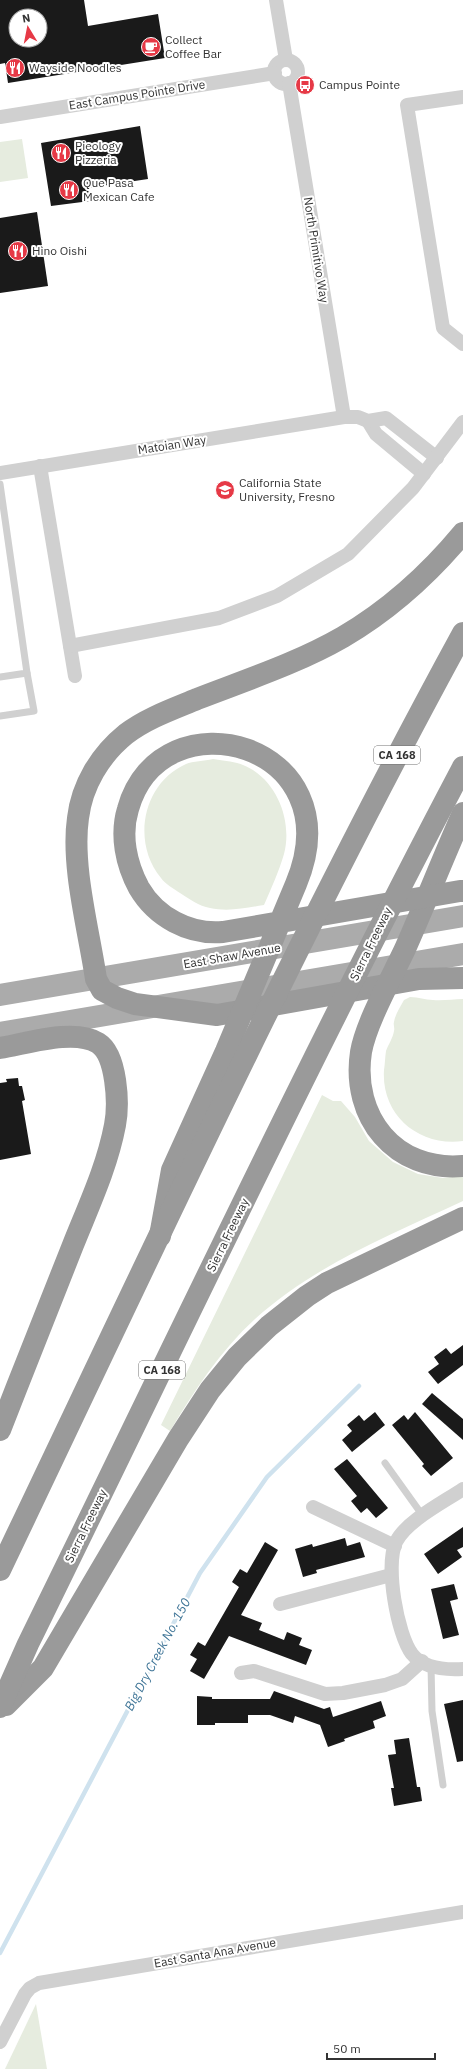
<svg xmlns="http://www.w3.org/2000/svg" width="463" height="2069" font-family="'IBM Plex Sans',sans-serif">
	<rect width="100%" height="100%" fill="#fff"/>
	<g fill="#e6ecdf">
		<polygon points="22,139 28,178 0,182 0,142"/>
		<path d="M213,759C222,761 234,761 243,765C276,778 293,820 284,854C279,871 271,889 264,905C246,908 228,912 210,908C199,906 189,899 180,893C174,889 165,884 161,878C131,842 143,783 186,764C193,761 204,761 213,759Z"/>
		<path d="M410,997C419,997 425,1000 433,1000C443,1001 453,999 463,999V1141C419,1147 381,1115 384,1070C385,1064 385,1057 386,1051C388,1045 393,1038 394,1031C395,1028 393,1025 394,1022C395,1015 400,1007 404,1000Z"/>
		<path d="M322,1095L333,1101H341L355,1117L369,1141L393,1162L418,1174L443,1178L463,1175V1201C390,1235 315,1265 255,1319C220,1351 194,1391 170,1431L161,1425Z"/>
		<polygon points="36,2004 47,2069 5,2069"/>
	</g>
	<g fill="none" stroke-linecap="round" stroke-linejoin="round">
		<polyline stroke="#cfe2ee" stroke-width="4.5" points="0,1953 200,1573 267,1477 359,1386"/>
	</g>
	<g fill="#1a1a1a" fill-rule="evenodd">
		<path d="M0,0H84L88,26L158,14L165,58L8,83L5,63L0,64ZM16,16H40V40H16Z"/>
		<polygon points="140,126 148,179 88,188 90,201 51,206 41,143"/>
		<polygon points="37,212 48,286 0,293 0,218"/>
		<polygon points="18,1078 19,1086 22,1086 25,1100 22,1101 31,1154 0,1160 0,1083 7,1082 6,1079"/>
		<polygon points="463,1345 463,1365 438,1384 428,1372 439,1364 434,1357 446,1348 451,1354"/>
		<polygon points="432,1393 463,1419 463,1440 422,1404"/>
		<polygon points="375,1412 385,1425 352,1452 342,1440 352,1431 347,1425 359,1415 364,1421"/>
		<polygon points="415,1412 453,1458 431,1476 422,1466 424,1464 392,1425 404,1415 408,1420"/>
		<polygon points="347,1459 388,1508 376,1518 367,1508 361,1513 351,1501 357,1496 334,1469"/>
		<polygon points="463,1527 463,1547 457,1550 462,1557 438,1574 424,1554"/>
		<polygon points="345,1538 347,1546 360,1542 365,1557 316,1570 317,1573 303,1577 295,1549 312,1544 313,1547"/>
		<polygon points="265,1542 278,1550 241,1615 262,1623 259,1630 284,1640 287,1632 302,1638 299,1645 312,1650 306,1665 229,1636 204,1679 190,1671 197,1659 190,1655 198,1642 205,1646 239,1587 232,1582 240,1569 247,1573"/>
		<polygon points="454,1584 458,1599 450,1601 459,1635 443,1639 431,1589"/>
		<polygon points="274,1691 324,1709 330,1707 333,1717 381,1701 386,1716 373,1721 375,1728 344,1739 345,1741 328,1747 320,1725 295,1716 293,1723 270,1715 248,1715 248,1723 215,1723 215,1725 197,1725 197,1696 212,1697 212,1699 270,1699"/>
		<polygon points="463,1700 463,1761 457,1762 444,1704"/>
		<polygon points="409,1738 417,1787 420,1787 422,1801 394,1806 391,1788 394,1788 388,1755 396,1754 394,1740"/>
	</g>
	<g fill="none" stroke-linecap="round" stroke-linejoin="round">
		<g stroke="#d0d0d0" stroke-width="7">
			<polyline points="0,484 27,673 0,677"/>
			<polyline points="0,716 34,711 27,673"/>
			<polyline points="385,1463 423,1516"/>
			<polyline points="431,1666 432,1711 443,1785"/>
		</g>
		<g stroke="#d0d0d0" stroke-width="14">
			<polyline points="276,0 286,60"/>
			<circle cx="286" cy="72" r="12"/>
			<polyline points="289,83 344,417"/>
			<polyline points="463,97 407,105 443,328 463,344"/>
			<polyline points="0,117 275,73"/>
			<polyline points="368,421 376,434 424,474"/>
			<polyline points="40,466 75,676"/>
			<polyline points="0,473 344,417 358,417 368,421 386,418 437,458"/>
			<polyline points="70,646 219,618 277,596 348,554 413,488 463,422"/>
			<path d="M463,1489C444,1502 406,1521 396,1542C385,1565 397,1634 412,1654C424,1669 446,1670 463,1669"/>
			<polyline points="313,1507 395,1546"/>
			<polyline points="280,1604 391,1575"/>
			<polyline points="241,1673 254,1671 325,1694 343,1693 385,1685 402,1679 422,1661"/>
			<polyline points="0,2042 25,1994 30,1988 39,1983 463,1912"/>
		</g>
		<g stroke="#ababab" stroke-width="22">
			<polyline points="0,995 463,916"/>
			<polyline points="0,1033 463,954"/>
		</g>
		<g stroke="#9a9a9a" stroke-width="22">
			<path d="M463,533C429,574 389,610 343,637C298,663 246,680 197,699C173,709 147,718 126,734C100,755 82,785 78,818C71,866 89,931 96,979L102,990L117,998L135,1004L217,1015L419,979L463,978"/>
			<path d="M463,813C443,858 425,904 405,949C392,977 366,1023 361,1052C351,1117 395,1172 463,1166"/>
			<path d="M0,1048C26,1044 74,1028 98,1043C117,1055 119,1104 115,1125C107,1167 89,1205 73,1245C49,1306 24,1368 0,1430"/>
			<path d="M160,1236L172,1170L226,1051L296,884C355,743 161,691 128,809C120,835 126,864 139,888C156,917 189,935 223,932L460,891H463"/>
			<path d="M0,1570C150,1256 296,939 463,633"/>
			<polyline points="6,1705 43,1668 178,1439 210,1390 237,1357 269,1326 307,1296 327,1283 463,1218"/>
			<path d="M0,1707L28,1644C172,1351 311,1055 463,767"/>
		</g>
	</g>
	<defs>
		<symbol id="cafe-disc" viewBox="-11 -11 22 22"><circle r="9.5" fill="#e63946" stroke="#fff"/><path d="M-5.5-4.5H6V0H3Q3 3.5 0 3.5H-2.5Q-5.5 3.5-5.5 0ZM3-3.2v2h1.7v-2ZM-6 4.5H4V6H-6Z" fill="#fff"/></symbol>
		<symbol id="restaurant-disc" viewBox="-11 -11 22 22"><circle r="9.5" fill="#e63946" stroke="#fff"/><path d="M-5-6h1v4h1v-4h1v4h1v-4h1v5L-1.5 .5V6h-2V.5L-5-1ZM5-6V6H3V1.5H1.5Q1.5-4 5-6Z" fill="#fff"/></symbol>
		<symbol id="bus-disc" viewBox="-11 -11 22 22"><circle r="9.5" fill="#e63946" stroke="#fff"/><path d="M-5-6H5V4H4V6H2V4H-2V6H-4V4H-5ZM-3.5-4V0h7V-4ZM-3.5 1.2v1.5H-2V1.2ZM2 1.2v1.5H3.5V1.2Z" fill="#fff"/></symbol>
		<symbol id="university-disc" viewBox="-11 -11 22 22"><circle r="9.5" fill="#e63946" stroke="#fff"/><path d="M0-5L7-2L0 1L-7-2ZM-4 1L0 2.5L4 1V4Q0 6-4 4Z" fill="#fff"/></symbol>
	</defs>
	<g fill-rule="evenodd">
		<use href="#cafe-disc" x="140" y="36" width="22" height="22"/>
		<use href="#restaurant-disc" x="4" y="57" width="22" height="22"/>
		<use href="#bus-disc" x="294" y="74" width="22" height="22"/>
		<use href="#restaurant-disc" x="50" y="142" width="22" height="22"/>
		<use href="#restaurant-disc" x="58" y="179" width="22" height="22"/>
		<use href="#restaurant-disc" x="7" y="240" width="22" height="22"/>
		<use href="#university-disc" x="214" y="479" width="22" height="22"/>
	</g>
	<g text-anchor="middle" stroke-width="4" stroke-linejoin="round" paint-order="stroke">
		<g fill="#fff" stroke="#707070" stroke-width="1">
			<rect x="374" y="746" width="46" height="18" rx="3"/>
			<rect x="139" y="1361" width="46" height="18" rx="3"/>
		</g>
		<g font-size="11" font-weight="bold" fill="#333">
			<text x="397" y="759">CA 168</text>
			<text x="162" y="1374">CA 168</text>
		</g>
		<g font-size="12" fill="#333" stroke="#fff" text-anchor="start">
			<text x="165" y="44">Collect<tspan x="165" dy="14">Coffee Bar</tspan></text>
			<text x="29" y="72">Wayside Noodles</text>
			<text x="319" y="89">Campus Pointe</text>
			<text x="75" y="150">Pieology<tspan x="75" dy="14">Pizzeria</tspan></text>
			<text x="83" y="187">Que Pasa<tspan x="83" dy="14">Mexican Cafe</tspan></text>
			<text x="32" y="255">Hino Oishi</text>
			<text x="239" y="487">California State<tspan x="239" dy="14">University, Fresno</tspan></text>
		</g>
		<g font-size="12" fill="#333" stroke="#fff">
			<text transform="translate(137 95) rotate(-9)" y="4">East Campus Pointe Drive</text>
			<text transform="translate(316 250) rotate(81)" y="4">North Primitivo Way</text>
			<text transform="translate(172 445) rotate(-9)" y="4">Matoian Way</text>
			<text transform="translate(371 944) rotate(-64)" y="4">Sierra Freeway</text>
			<text transform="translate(232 956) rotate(-10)" y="4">East Shaw Avenue</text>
			<text transform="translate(228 1235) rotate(-64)" y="4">Sierra Freeway</text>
			<text transform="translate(86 1526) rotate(-64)" y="4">Sierra Freeway</text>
			<text transform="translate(215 1953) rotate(-10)" y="4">East Santa Ana Avenue</text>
		</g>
		<g font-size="13" font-style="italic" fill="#3f7597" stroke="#fff">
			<text transform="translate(157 1654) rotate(-62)" y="5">Big Dry Creek No. 150</text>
		</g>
	</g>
	<g transform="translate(28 28) rotate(350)"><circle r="19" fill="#ffffff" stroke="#adadad"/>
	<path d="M0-3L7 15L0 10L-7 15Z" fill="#e63946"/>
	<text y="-6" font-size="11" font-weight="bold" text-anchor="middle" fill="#333333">N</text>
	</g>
	<path d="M327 2053v6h108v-6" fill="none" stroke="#333333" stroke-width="2"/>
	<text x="333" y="2053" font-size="12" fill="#333333" stroke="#ffffff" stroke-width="3" paint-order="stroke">50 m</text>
</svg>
